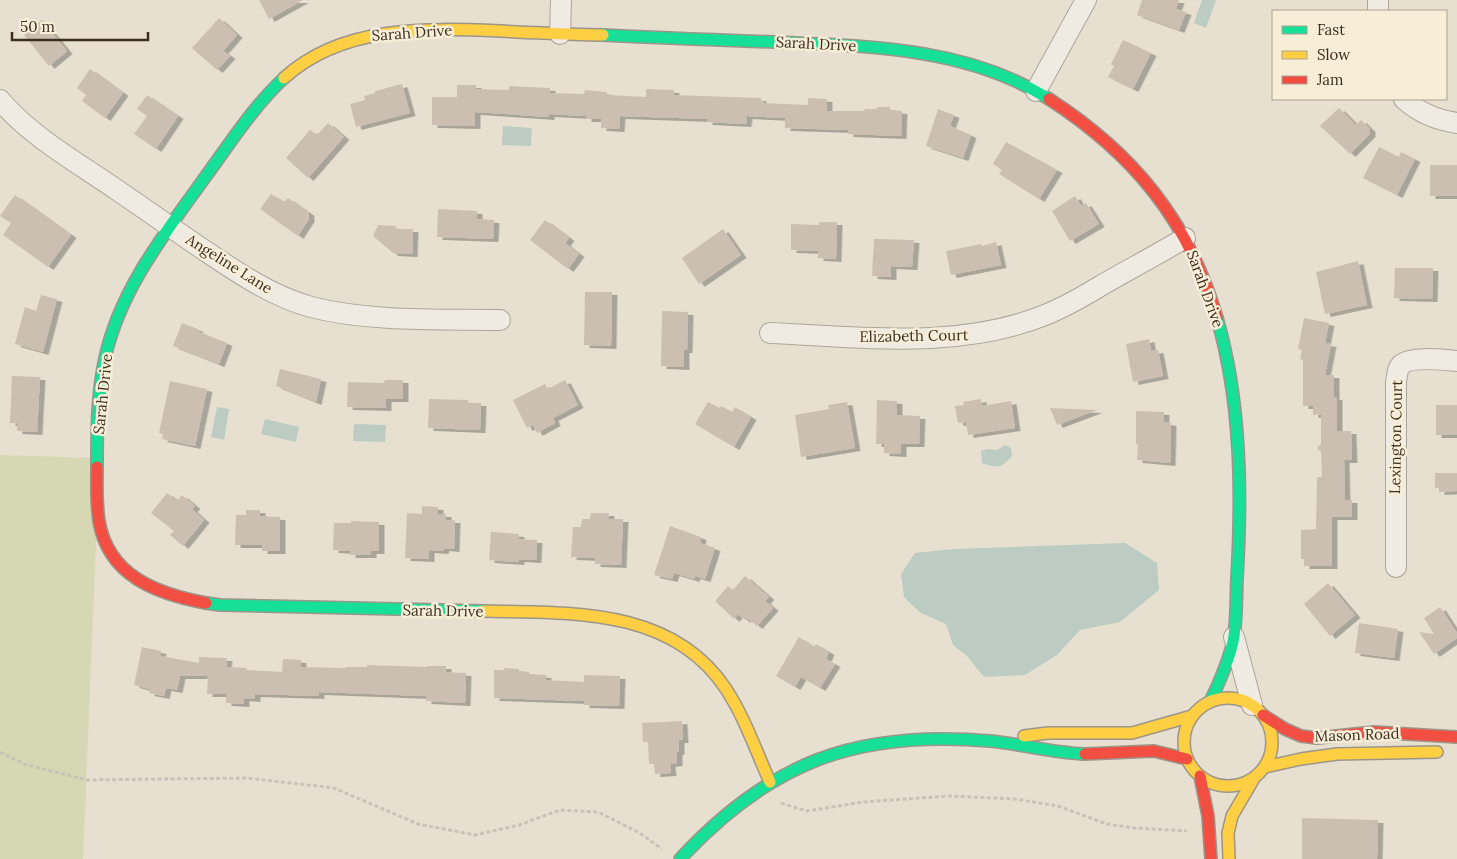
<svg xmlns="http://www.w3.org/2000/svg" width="1457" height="859" font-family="Lora,serif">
	<defs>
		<filter id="shadow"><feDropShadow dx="5.5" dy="3" stdDeviation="0" flood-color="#0004"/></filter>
	</defs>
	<rect width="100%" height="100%" fill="#e7e0d1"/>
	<polygon fill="#d6d7b3" points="0,455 97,458 97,518 83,859 0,859"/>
	<g fill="#bcccc2">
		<polygon points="1202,0 1216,0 1206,28 1194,23"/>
		<polygon points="503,126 532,128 531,146 502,145"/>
		<polygon points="217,407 229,409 224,440 211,437"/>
		<polygon points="265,419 299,427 296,442 261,434"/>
		<polygon points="354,424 386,425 385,442 353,441"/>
		<path d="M1005,445L1011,448L1012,456C1001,469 998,468 982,463L981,451L987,449L997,450Z"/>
		<polygon points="1125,543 1157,563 1159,590 1120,622 1080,630 1057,655 1025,675 984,677 967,656 953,645 946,624 919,612 904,597 901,574 915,553 954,549"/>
	</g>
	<g fill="#cbbfb2" filter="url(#shadow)">
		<polygon points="259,0 303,0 269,19"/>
		<polygon points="1142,0 1179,0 1176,9 1186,12 1179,30 1137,15"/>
		<polygon points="219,18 237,35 223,51 230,56 217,70 192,48"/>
		<polygon points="42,20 67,51 49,66 24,35"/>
		<polygon points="1123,40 1151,53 1133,89 1108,77 1114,66 1111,64"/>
		<polygon points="90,69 123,93 105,118 82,101 86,95 77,88"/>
		<polygon points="402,84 410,113 356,127 350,104 365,100 364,96 375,93 375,91"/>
		<polygon points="457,85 476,85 476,89 509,90 509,86 550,88 550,93 584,94 585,90 607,92 607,95 646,97 646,89 674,90 674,95 761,98 761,101 764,101 764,103 808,105 808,98 827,99 827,111 864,111 865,109 877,109 877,107 890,107 890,110 902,111 901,136 848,134 848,130 785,128 785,118 747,116 746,124 707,122 707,119 620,116 619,129 601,128 601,119 586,119 586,116 549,114 549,117 475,112 475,126 432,125 432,97 457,97"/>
		<polygon points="147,95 178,116 156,149 134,134 147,116 137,109"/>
		<polygon points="1339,108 1356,125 1361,120 1370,129 1370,134 1350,154 1320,126"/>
		<polygon points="938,109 954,115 950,126 971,135 963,158 926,146"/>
		<polygon points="328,123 344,137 308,178 286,158 310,130 317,135"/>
		<polygon points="1006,142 1057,170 1039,199 999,174 1002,170 993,164"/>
		<polygon points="1379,147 1399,157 1401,152 1415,159 1397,195 1363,178"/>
		<rect x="1430" y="165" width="27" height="31"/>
		<polygon points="271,194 284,202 288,198 309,213 309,219 298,236 260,209"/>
		<polygon points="15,195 71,235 48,267 3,235 11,223 0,216"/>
		<polygon points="1075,196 1081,206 1086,203 1099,224 1070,241 1052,211"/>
		<polygon points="438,209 477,211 477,219 494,220 493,239 437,237"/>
		<polygon points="545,220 569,238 565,243 579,254 568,269 530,240"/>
		<polygon points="819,222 837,222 836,259 818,258 818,251 791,250 791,224 819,225"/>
		<polygon points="378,225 396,226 396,229 413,229 412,254 393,253 373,236"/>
		<polygon points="723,229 741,255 699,284 682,258"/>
		<polygon points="874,239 914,240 912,267 891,266 891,277 872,276"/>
		<polygon points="996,242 1001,265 951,275 946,251 981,244 982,246"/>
		<polygon points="1358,261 1367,305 1325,314 1316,272"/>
		<polygon points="1395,268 1433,268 1432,299 1394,298"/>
		<polygon points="585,292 612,292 611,346 584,345"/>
		<polygon points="41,295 57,299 43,352 15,344 25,307 36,311"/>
		<polygon points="662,311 688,312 687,350 684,350 684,367 661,366"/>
		<polygon points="1304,318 1329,323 1325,343 1331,344 1325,375 1334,375 1334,397 1337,397 1337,431 1351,431 1352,460 1344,460 1345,500 1352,500 1352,517 1332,517 1332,566 1304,566 1304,559 1301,559 1301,530 1316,529 1317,477 1322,477 1321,452 1317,448 1321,444 1321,414 1313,415 1313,406 1303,406 1303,360 1300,359 1302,350 1298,349"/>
		<polygon points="182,323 198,329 197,331 227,343 219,364 173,346"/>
		<polygon points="1149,339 1151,351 1158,350 1163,376 1133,382 1126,344"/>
		<polygon points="280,369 321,379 316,402 276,386"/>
		<polygon points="12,376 40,377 37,432 17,431 17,423 10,423"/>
		<polygon points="385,380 403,380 403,399 386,399 386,408 347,407 348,382 384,383"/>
		<polygon points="565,380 578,405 553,418 555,423 537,433 533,425 527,428 513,400 545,384 548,389"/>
		<polygon points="170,381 207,389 195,446 162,439 163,434 159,433"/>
		<polygon points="429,399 468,400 468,403 481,403 480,430 428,428"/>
		<polygon points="981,399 982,406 1011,401 1015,428 968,435 966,422 958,423 955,406 964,405 963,402"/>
		<polygon points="877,400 897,401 897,415 920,416 919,444 901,444 901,454 884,453 884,444 876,444"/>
		<polygon points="708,402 720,408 721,406 732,412 735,407 751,417 734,447 695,424"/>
		<polygon points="847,402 855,448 801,457 795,415 829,409 828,405"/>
		<rect x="1436" y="405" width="21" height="30"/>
		<polygon points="1050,408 1097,410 1057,425"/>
		<polygon points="1136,411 1164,412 1164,422 1171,423 1170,463 1137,460 1138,445 1136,444"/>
		<polygon points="1435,473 1457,473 1457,491 1439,492 1439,488 1435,488"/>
		<polygon points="167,493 177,501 182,495 195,506 192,509 204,520 183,546 170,535 174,531 151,513"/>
		<polygon points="422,506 438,507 438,514 446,514 446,520 455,520 454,549 444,548 443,551 429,550 429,559 405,558 407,513 422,514"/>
		<polygon points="246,510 260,510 260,516 280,517 280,551 262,551 262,545 235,545 236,515 246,515"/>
		<polygon points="591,513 609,513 608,519 623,519 621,565 595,564 595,558 571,557 573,527 581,527 582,519 590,519"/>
		<polygon points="351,521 379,522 379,551 371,551 371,555 350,555 350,551 333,550 334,523 351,523"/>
		<polygon points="670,526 701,537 700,543 715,548 705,579 695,576 694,579 674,573 672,579 654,575"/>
		<polygon points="491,532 519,534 519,539 537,540 536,560 519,559 519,562 489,560"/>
		<polygon points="745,576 769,597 765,601 773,608 757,626 747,618 745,620 738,614 734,619 715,601 728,586 733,590"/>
		<polygon points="1328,583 1355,615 1330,636 1304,604"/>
		<polygon points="1440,607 1457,633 1457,638 1434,654 1419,632 1434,634 1424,618"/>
		<polygon points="1359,623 1398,629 1394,658 1355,653"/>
		<polygon points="799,637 814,647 816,644 829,652 826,659 835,664 820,688 801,677 795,687 776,676"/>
		<polygon points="142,647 161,651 160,656 199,663 199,657 227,658 226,667 247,668 246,670 282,672 283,659 301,660 301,667 346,668 346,667 367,667 367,665 427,667 427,666 446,666 446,672 466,673 465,703 426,701 426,696 319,692 319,696 255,694 255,699 244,698 244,704 226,703 226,694 207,694 208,676 180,676 177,690 166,688 164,696 149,693 149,689 134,685"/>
		<polygon points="504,668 519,669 519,671 529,672 529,674 546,675 546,680 584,682 584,675 620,676 619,706 584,705 584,701 494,698 494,670 504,670"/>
		<polygon points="682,721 683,740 679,740 679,752 677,752 677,763 670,764 671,773 655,774 654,764 649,764 648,742 643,742 642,723"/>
		<polygon points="1302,818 1378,820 1377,859 1302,859"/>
	</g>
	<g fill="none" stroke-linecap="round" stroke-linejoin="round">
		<defs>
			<g id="street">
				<polyline points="1378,0 1378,11"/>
				<polyline points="560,34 561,0"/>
				<polyline points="1036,91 1086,0"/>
				<path d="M1404,99C1419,113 1437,120 1457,123"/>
				<path d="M0,100C30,136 78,163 117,190C145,209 173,229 201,248C235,271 271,296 311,307C370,322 439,319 500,320"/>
				<path d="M770,333C861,337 959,350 1045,315C1065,307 1084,296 1102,285C1130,269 1158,254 1185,238"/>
				<path d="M1396,567V382C1397,377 1397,368 1402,364C1412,356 1444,360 1457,361"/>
				<polyline points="1234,637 1252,705"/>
			</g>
			<g id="fast">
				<path d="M603,35C660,38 717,40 774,42C867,46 967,47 1049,99"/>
				<path d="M97,467C97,431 97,394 105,358C120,289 166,232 206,176C231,142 253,107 284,78"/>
				<polyline points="206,603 220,605 484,611"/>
				<path d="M1210,702C1219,683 1228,663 1233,642C1237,621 1236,599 1237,578C1242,492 1241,401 1217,318"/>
				<path d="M680,859C771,761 857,730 990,741C1022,744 1053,753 1085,754"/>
			</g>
			<g id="slow">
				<path d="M284,78C342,25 427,28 501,31C535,33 569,34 603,35"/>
				<path d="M484,611C570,613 672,607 726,689C745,718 756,751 770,782"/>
				<circle cx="1228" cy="742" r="44"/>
				<polyline points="1024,736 1048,733 1132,733 1192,716"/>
				<polyline points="1265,767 1301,759 1337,754 1437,752"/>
				<polyline points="1229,859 1228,833 1232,816 1253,780"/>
			</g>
			<g id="jam">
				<path d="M1049,99C1133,153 1189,221 1217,318"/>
				<path d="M97,467C97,485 96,503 99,521C108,576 157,594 206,603"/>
				<polyline points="1263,715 1285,729 1301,736 1317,738 1374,732 1457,737"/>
				<polyline points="1085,754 1154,751 1187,759"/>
				<polyline points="1200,776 1208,816 1211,859"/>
			</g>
		</defs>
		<use href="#street" stroke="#ada599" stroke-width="22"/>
		<use href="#fast" stroke="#9c958a" stroke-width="14"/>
		<use href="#slow" stroke="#9c958a" stroke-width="14"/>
		<use href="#jam" stroke="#9c958a" stroke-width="14"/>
		<g stroke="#c8c2b9" stroke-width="3" stroke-dasharray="4 2.5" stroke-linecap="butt">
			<polyline points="0,752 24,764 87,780 247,778 334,788 418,824 475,835 519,825 560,810 598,812 638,832 662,849"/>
			<polyline points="781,803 807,811 863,802 949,796 1015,799 1058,806 1107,824 1134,828 1187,831"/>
		</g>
		<use href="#street" stroke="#efebe3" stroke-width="20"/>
		<use href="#fast" stroke="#16e098" stroke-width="11"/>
		<use href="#slow" stroke="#ffcf43" stroke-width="11"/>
		<use href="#jam" stroke="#f24e42" stroke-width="11"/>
	</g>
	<g text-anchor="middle" stroke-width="5" stroke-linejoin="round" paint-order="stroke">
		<g font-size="15" fill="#3d2e20" stroke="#f7eed8">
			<text transform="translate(412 33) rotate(-4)" y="5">Sarah Drive</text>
			<text transform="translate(816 44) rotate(3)" y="5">Sarah Drive</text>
			<text transform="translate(229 264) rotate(32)" y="5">Angeline Lane</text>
			<text transform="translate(1205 289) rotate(70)" y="5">Sarah Drive</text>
			<text transform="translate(914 336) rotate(-1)" y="5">Elizabeth Court</text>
			<text transform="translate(103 394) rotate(-84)" y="5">Sarah Drive</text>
			<text transform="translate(1396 437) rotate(-89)" y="5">Lexington Court</text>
			<text transform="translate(443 611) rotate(1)" y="5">Sarah Drive</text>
			<text transform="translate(1357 735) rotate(-2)" y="5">Mason Road</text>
		</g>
	</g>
	<rect x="1272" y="10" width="175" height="90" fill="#f7eed8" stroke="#ada18e"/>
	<rect x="1282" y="26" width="25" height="8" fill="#16e098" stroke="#ada18e"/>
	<text x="1317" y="35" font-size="15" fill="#3d2e20">Fast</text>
	<rect x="1282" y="51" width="25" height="8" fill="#ffcf43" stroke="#ada18e"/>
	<text x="1317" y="60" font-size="15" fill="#3d2e20">Slow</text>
	<rect x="1282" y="76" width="25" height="8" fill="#f24e42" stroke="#ada18e"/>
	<text x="1317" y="85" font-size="15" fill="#3d2e20">Jam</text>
	<path d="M12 32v8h136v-8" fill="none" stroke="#3d2e20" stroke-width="2.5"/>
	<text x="20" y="32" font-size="15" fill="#3d2e20" stroke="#f7eed8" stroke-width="4" paint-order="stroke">50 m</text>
</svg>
